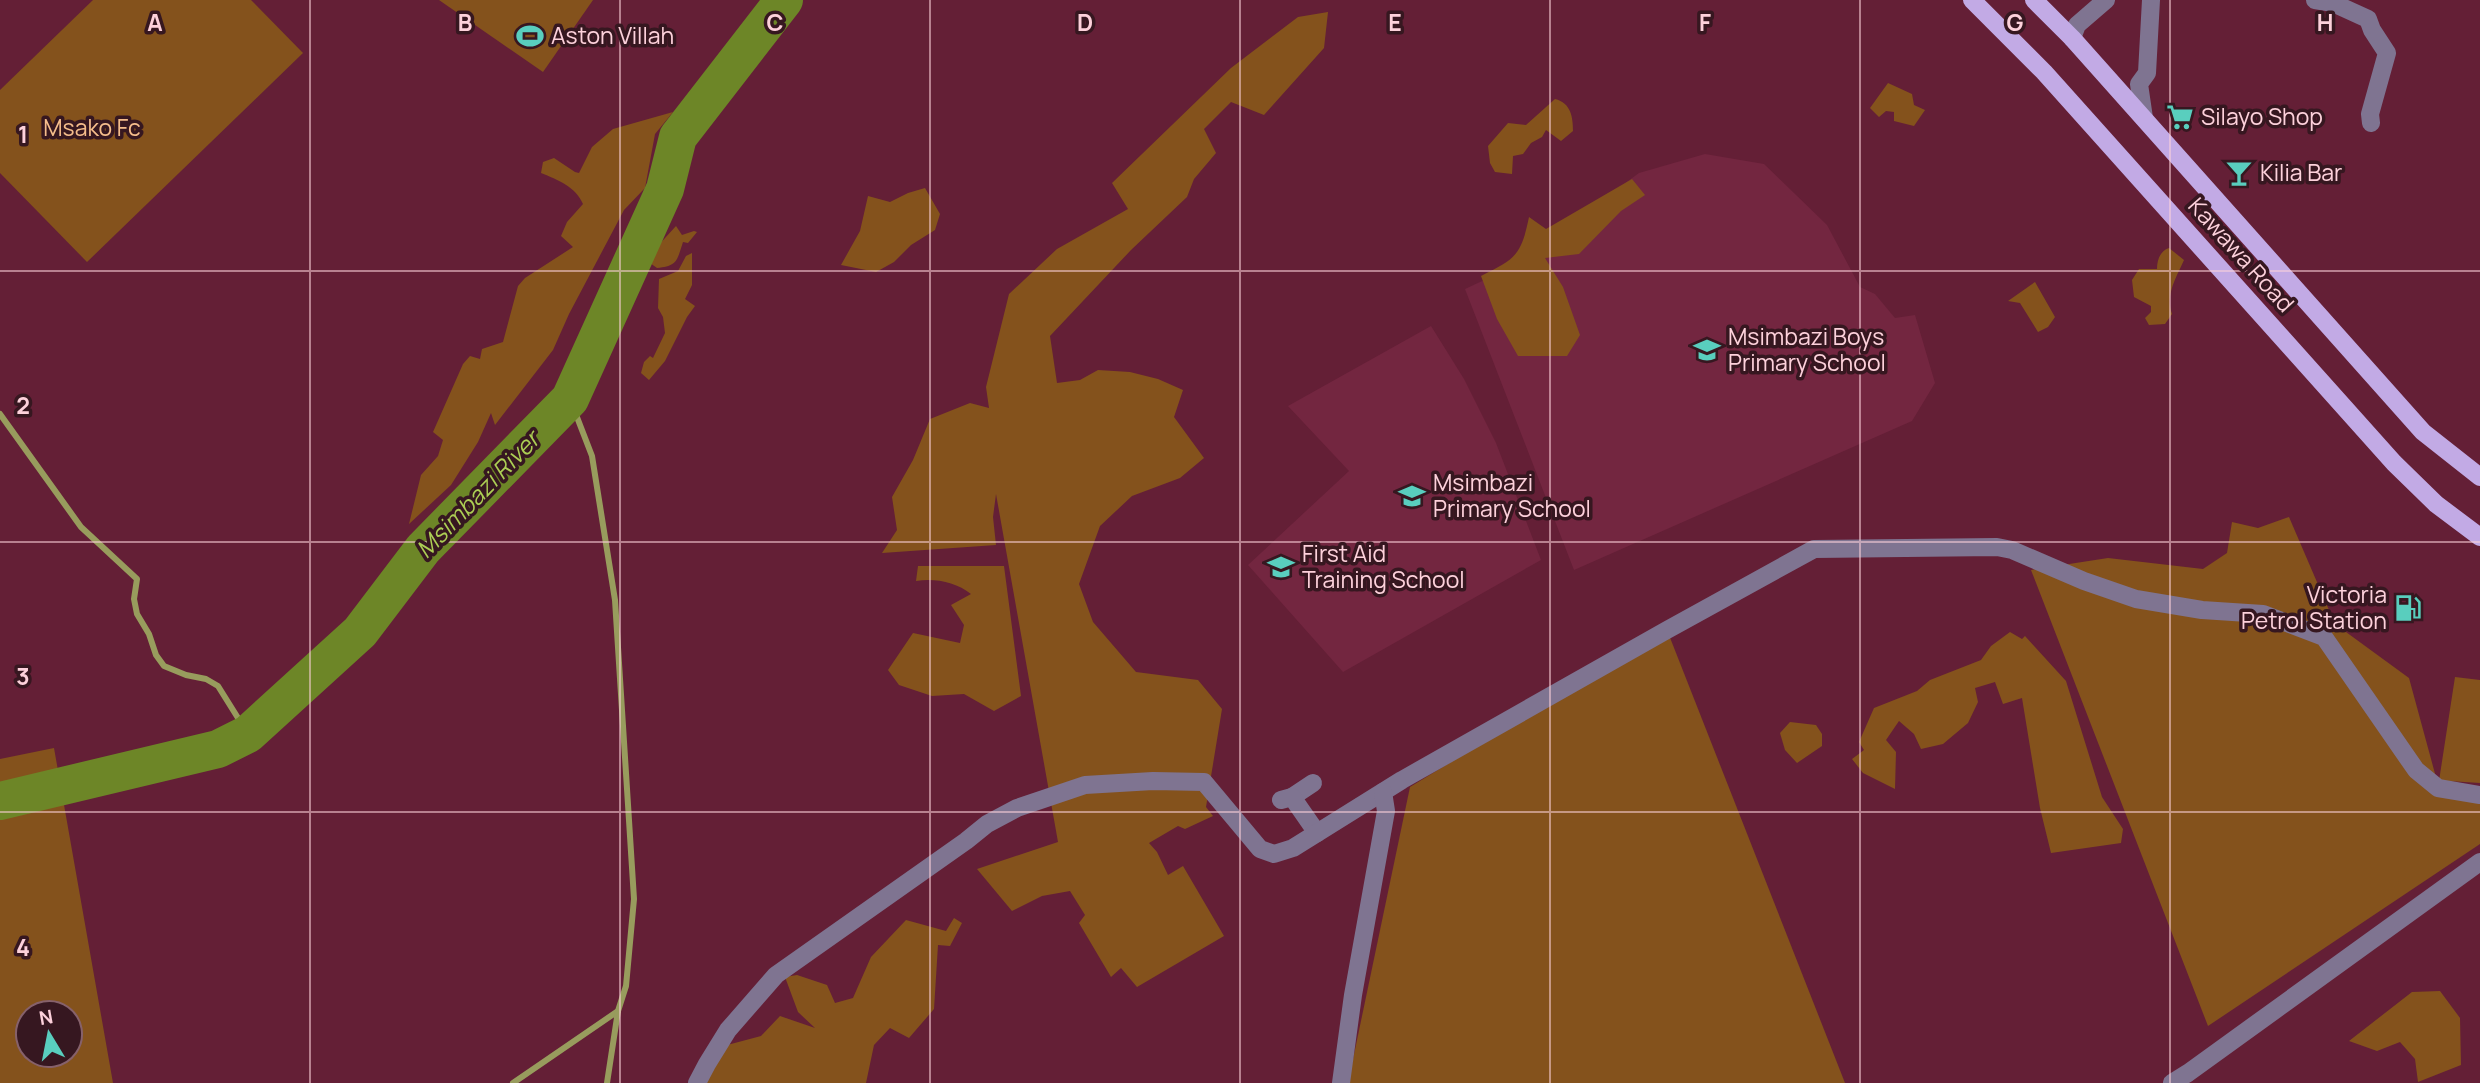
<svg xmlns="http://www.w3.org/2000/svg" width="2480" height="1083" font-family="Manrope,sans-serif">
	<rect width="100%" height="100%" fill="#641f36"/>
	<g fill="#732640">
		<polygon points="1705,154 1764,164 1827,225 1860,287 1875,294 1895,318 1915,315 1935,383 1912,421 1574,570 1465,289 1508,269 1639,173"/>
		<polygon points="1431,326 1464,379 1496,443 1541,560 1343,672 1248,565 1349,471 1288,406"/>
	</g>
	<g fill="#84521c" fill-rule="evenodd">
		<polygon points="93,0 251,0 303,53 87,262 0,173 0,90"/>
		<polygon points="439,0 593,0 543,72"/>
		<polygon points="1328,12 1324,48 1264,115 1231,102 1204,129 1216,153 1194,179 1187,197 1131,250 1050,336 1057,383 1080,380 1098,370 1130,372 1158,379 1183,390 1174,417 1204,458 1180,478 1132,496 1100,526 1079,584 1093,622 1136,672 1198,680 1222,709 1206,807 1213,816 1185,829 1178,826 1149,843 1157,852 1168,875 1183,866 1224,936 1137,987 1121,968 1111,977 1079,923 1085,915 1070,891 1042,896 1012,911 977,869 1058,842 996,494 993,517 996,545 882,553 897,530 892,497 913,460 930,419 970,403 989,408 986,387 1009,294 1057,249 1128,209 1112,183 1231,68 1298,17"/>
		<polygon points="1888,83 1912,94 1914,105 1925,110 1914,126 1894,121 1894,112 1886,111 1879,117 1870,108"/>
		<path d="M1555,99C1571,103 1573,117 1573,131L1561,141L1546,130L1542,137L1531,143L1523,154L1513,156L1512,174L1495,172L1490,163L1488,146L1508,123L1526,125Z"/>
		<path d="M673,112L655,134L645,188L624,210L569,314L553,350L495,425L491,413L478,442L451,485L409,524L421,475L438,456L443,440L433,432L463,364L470,356L480,359L482,349L503,342L518,286L525,278L573,247L561,236L567,222L583,204C575,186 558,180 541,173L543,162L554,158L575,172L579,173L592,147L613,129Z"/>
		<path d="M1632,179L1645,195L1621,211L1579,254L1545,258L1563,287L1580,335L1567,356H1518L1497,319L1481,276C1515,259 1521,256 1529,217L1546,229Z"/>
		<polygon points="925,188 940,214 935,230 911,245 894,262 876,272 841,265 860,231 868,196 890,202 908,193"/>
		<path d="M676,226L682,235L694,231L697,232L688,243L683,242C677,260 678,266 657,268L650,263L655,249Z"/>
		<path d="M2169,248L2184,260C2176,278 2165,295 2172,314L2165,324L2149,325L2145,318L2151,312V306L2134,297L2132,280L2139,269H2157C2157,260 2160,251 2169,248Z"/>
		<polygon points="692,253 692,285 685,299 695,306 687,317 665,361 649,380 641,373 644,362 650,356 653,358 665,333 663,317 658,308 659,279 678,271 686,256"/>
		<polygon points="2035,282 2055,317 2048,327 2038,332 2020,303 2008,301"/>
		<polygon points="2289,517 2335,624 2409,678 2437,781 2439,781 2455,677 2480,680 2480,783 2449,781 2480,787 2480,844 2208,1026 2031,570 2108,558 2203,569 2227,553 2232,522 2258,528"/>
		<path d="M918,566H1004L1021,696L994,711L964,694L932,696L899,685L888,670L913,633L960,643L964,625L951,605L971,594C956,582 935,578 916,581Z"/>
		<polygon points="1667,630 1845,1083 1348,1083 1410,787"/>
		<polygon points="2010,632 2022,639 2025,636 2066,681 2102,797 2123,829 2121,843 2051,853 2040,808 2022,698 2003,704 1995,682 1975,688 1978,702 1968,723 1943,744 1921,749 1914,734 1899,721 1886,740 1896,752 1895,789 1863,773 1852,759 1864,750 1859,742 1874,708 1917,691 1930,680 1981,660 1991,646"/>
		<polygon points="1790,722 1816,725 1822,734 1822,746 1797,763 1785,750 1780,733"/>
		<path d="M54,748L113,1083H0V759ZM70,1013V1055H28V1013Z"/>
		<polygon points="954,918 962,923 950,946 938,945 934,1009 909,1038 890,1028 874,1045 866,1083 705,1083 716,1048 761,1036 780,1016 815,1028 798,1012 785,977 797,975 827,985 835,1003 853,998 871,957 906,920 946,931"/>
		<polygon points="2440,991 2460,1018 2461,1065 2418,1082 2415,1059 2400,1042 2377,1051 2349,1041 2412,992"/>
	</g>
	<g fill="none" stroke-linecap="round" stroke-linejoin="round">
		<g stroke="#989c5d" stroke-width="6">
			<polyline points="0,414 81,527 137,579 134,599 137,614 149,634 156,655 164,666 186,675 206,679 218,686 248,734"/>
			<polyline points="513,1083 618,1011 626,986 634,899 615,600 592,456 570,399"/>
			<polyline points="607,1083 618,1011"/>
		</g>
		<polyline stroke="#6d8627" stroke-width="38" points="0,801 218,749 248,734 360,632 423,549 570,399 665,189 678,137 784,0"/>
		<g stroke="#7f7491" stroke-width="18">
			<polyline points="2315,0 2333,3 2368,19 2372,30 2387,53 2370,114 2371,123"/>
			<polyline points="2072,38 2077,25 2106,0"/>
			<polyline points="2144,118 2139,84 2147,73 2151,0"/>
			<polyline points="1292,797 1313,783"/>
			<polyline points="1281,800 1292,797 1317,833"/>
			<polyline points="697,1083 707,1064 728,1030 776,975 966,841 987,824 1017,808 1085,785 1153,781 1204,782 1260,849 1274,854 1293,848 1402,780 1667,630 1814,549 1997,547 2012,550 2084,581 2136,599 2202,610 2263,614 2324,637 2416,770 2438,788 2480,795"/>
			<polyline points="1341,1083 1353,995 1386,811 1383,792"/>
			<polyline points="2172,1083 2188,1073 2480,862"/>
		</g>
		<g stroke="#c2aae5" stroke-width="18">
			<polyline points="1972,0 2044,72 2394,463 2436,504 2480,537"/>
			<polyline points="2034,0 2072,38 2423,432 2480,477"/>
		</g>
	</g>
	<path fill="none" stroke="#fdd1db" stroke-width="2" stroke-opacity="0.55" d="M310,0V1083M620,0V1083M930,0V1083M1240,0V1083M1550,0V1083M1860,0V1083M2170,0V1083M0,271H2480M0,542H2480M0,812H2480"/>
	<defs>
		<symbol id="stadium-bare" viewBox="-9 -9 18 18"><path d="M0-5a6.5 5 0 1 0 0 10a6.5 5 0 1 0 0-10ZM-3.5-1.8h7v3.6h-7Z" fill="#59cebe" stroke="#361720" stroke-width="2.5" paint-order="stroke"/></symbol>
		<symbol id="supermarket-bare" viewBox="-9 -9 18 18"><path d="M-6-5.5h2.5l.6 2H6L4.5 2H-2.5L-4.4-4H-6ZM-1.5 3.2a1.3 1.3 0 1 0 .1 0ZM3 3.2a1.3 1.3 0 1 0 .1 0Z" fill="#59cebe" stroke="#361720" stroke-width="2.5" paint-order="stroke"/></symbol>
		<symbol id="bar-bare" viewBox="-9 -9 18 18"><path d="M-6-5H6L.8 .8V4.5H3.5V6h-7V4.5H-.8V.8Z" fill="#59cebe" stroke="#361720" stroke-width="2.5" paint-order="stroke"/></symbol>
		<symbol id="school-bare" viewBox="-9 -9 18 18"><path d="M0-5L7-2L0 1L-7-2ZM-4 1L0 2.5L4 1V4Q0 6-4 4Z" fill="#59cebe" stroke="#361720" stroke-width="2.5" paint-order="stroke"/></symbol>
		<symbol id="fuel-bare" viewBox="-9 -9 18 18"><path d="M-5.5-6h7V0h2V4h1.3V-2.5L3-4.5l.8-.8L6-3V5H2.5V1h-1V6h-7ZM-4.2-4.7v3.2H.2V-4.7Z" fill="#59cebe" stroke="#361720" stroke-width="2.5" paint-order="stroke"/></symbol>
	</defs>
	<g fill-rule="evenodd">
		<use href="#stadium-bare" x="511" y="17" width="38" height="38"/>
		<use href="#supermarket-bare" x="2161" y="98" width="38" height="38"/>
		<use href="#bar-bare" x="2220" y="154" width="38" height="38"/>
		<use href="#school-bare" x="1688" y="331" width="38" height="38"/>
		<use href="#school-bare" x="1393" y="477" width="38" height="38"/>
		<use href="#school-bare" x="1262" y="548" width="38" height="38"/>
		<use href="#fuel-bare" x="2389" y="589" width="38" height="38"/>
	</g>
	<g text-anchor="middle" stroke-width="7" stroke-linejoin="round" paint-order="stroke">
		<g font-size="23" fill="#fdd1db" stroke="#361720" text-anchor="start">
			<text x="551" y="44">Aston Villah</text>
			<text x="2201" y="125">Silayo Shop</text>
			<text x="2260" y="181">Kilia Bar</text>
			<text x="1728" y="345">Msimbazi Boys<tspan x="1728" dy="26">Primary School</tspan></text>
			<text x="1433" y="491">Msimbazi<tspan x="1433" dy="26">Primary School</tspan></text>
			<text x="1302" y="562">First Aid<tspan x="1302" dy="26">Training School</tspan></text>
			<text x="2387" y="603" text-anchor="end">Victoria<tspan x="2387" dy="26">Petrol Station</tspan></text>
		</g>
		<g font-size="23" fill="#f5bd8b" stroke="#361720">
			<text x="92" y="136">Msako Fc</text>
		</g>
		<g font-size="23" fill="#fdd1db" stroke="#361720">
			<text transform="translate(2241 255) rotate(48)" y="8">Kawawa Road</text>
		</g>
		<g font-size="24" font-style="italic" fill="#acce54" stroke="#361720">
			<text transform="translate(478 495) rotate(-46)" y="8">Msimbazi River</text>
		</g>
	</g>
	<g font-size="23" text-anchor="middle" font-weight="bold" fill="#fdd1db" stroke="#361720" stroke-width="7" stroke-linejoin="round" paint-order="stroke">
		<text x="155" y="31">A</text>
		<text x="465" y="31">B</text>
		<text x="775" y="31">C</text>
		<text x="1085" y="31">D</text>
		<text x="1395" y="31">E</text>
		<text x="1705" y="31">F</text>
		<text x="2015" y="31">G</text>
		<text x="2325" y="31">H</text>
		<text x="23" y="143">1</text>
		<text x="23" y="414">2</text>
		<text x="23" y="685">3</text>
		<text x="23" y="956">4</text>
	</g>
	<g transform="translate(49 1034) rotate(350)"><circle r="33" fill="#361720" stroke="#86616b" stroke-width="2"/>
	<path d="M0-5L12 26L0 18L-12 26Z" fill="#59cebe"/>
	<text y="-10" font-size="19" font-weight="bold" text-anchor="middle" fill="#fdd1db">N</text>
	</g>
</svg>
